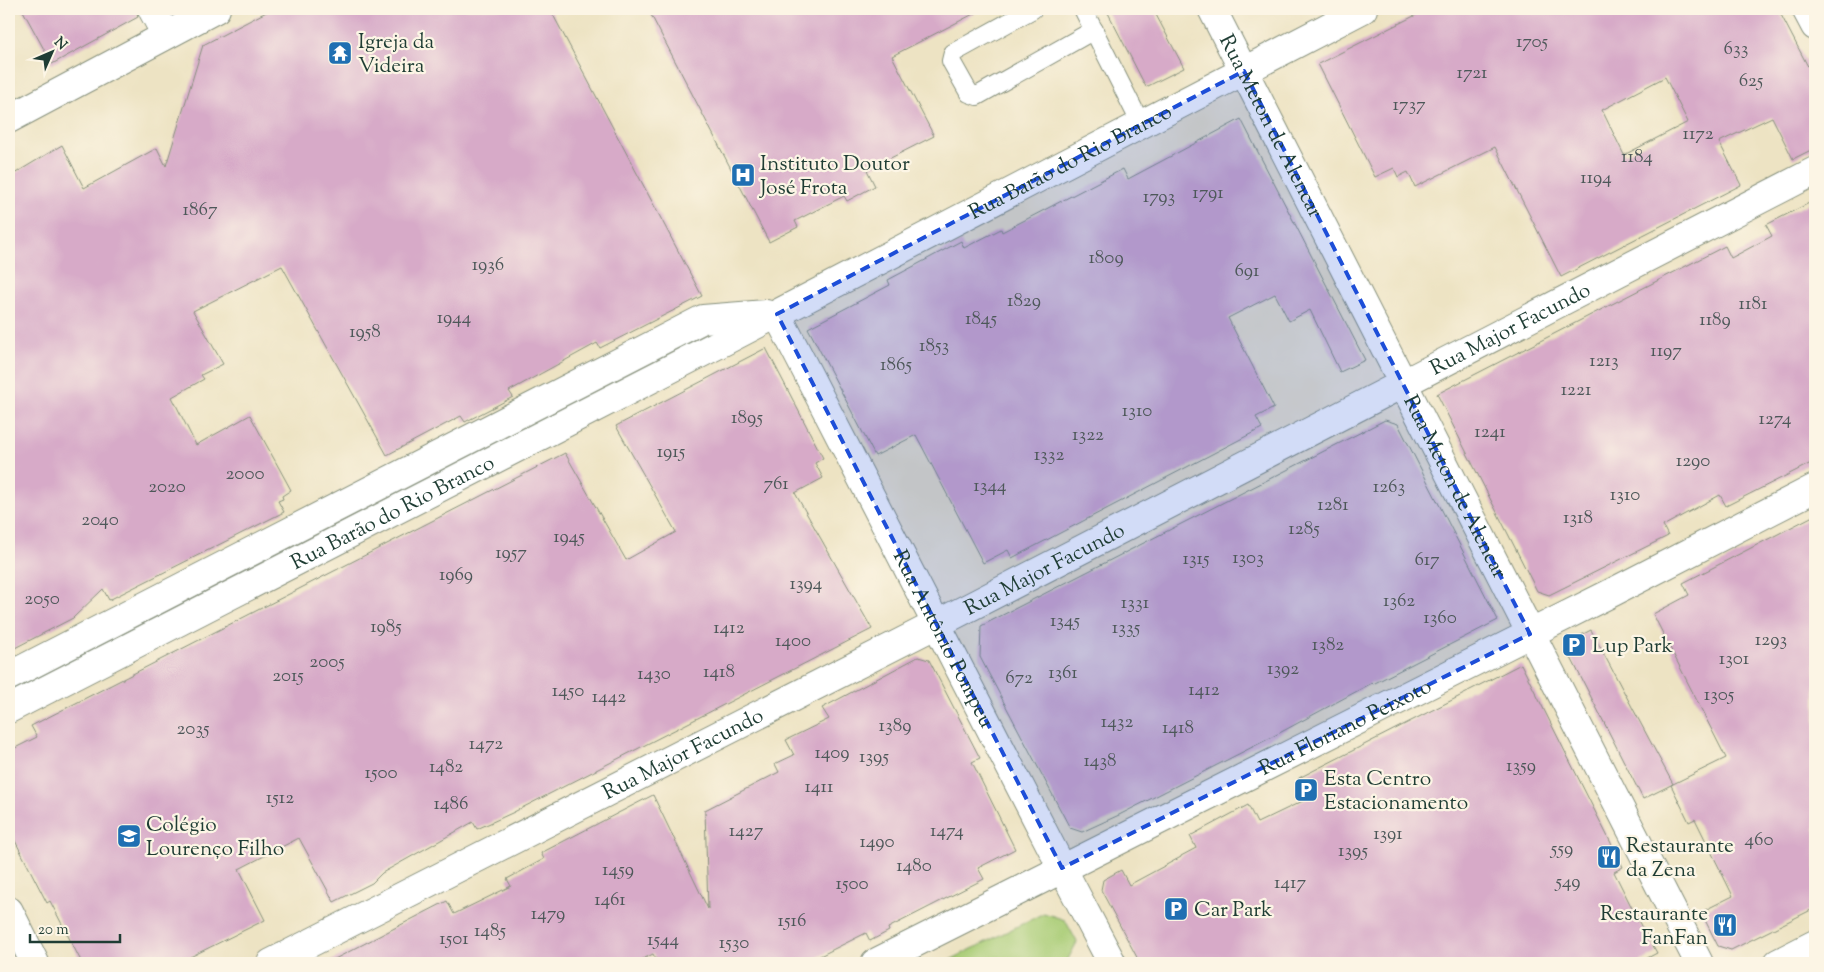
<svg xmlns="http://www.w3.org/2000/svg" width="1824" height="972" font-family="'Sorts Mill Goudy',serif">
	<rect width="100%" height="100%" fill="#fcf5e5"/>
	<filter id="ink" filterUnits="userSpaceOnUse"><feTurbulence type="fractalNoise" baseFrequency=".02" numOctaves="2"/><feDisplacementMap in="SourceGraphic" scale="10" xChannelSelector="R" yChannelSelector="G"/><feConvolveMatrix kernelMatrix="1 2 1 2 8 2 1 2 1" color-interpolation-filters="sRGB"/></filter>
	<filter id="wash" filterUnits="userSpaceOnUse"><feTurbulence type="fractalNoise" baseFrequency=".0096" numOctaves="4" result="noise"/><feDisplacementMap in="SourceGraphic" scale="20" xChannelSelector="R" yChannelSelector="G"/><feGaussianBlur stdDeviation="1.12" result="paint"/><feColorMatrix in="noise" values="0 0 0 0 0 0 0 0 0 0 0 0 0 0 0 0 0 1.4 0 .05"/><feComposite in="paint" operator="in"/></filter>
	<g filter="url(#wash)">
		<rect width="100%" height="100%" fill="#ede3c3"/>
		<polygon fill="#a8cc75" stroke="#648454" points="1044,913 1065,920 1077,942 1066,963 944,963"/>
		<g id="blocks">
			<g fill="#d7aac8" fill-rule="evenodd">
				<polygon points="22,9 136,9 138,17 52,64"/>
				<polygon points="272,9 550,9 702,296 600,348 597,343 509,391 513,397 465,422 461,416 387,455 282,266 193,311 223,364 201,375 204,379 172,397 196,445 250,415 291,490 282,496 283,499 278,501 284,512 109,600 103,589 73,618 9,651 9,177 62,145 84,188 157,148 166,166 203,45"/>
				<polygon points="648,9 983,9 892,56 934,136 867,170 875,186 847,201 844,196 795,221 798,227 769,242"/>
				<polygon points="1106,9 1153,9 1184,68 1146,87"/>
				<path d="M1428,9H1778L1815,80V148L1793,159L1772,117L1719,142L1741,185L1561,277L1495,147L1415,187L1408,172L1398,177L1394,168L1375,177L1318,64ZM1665,77L1688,122L1624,155L1602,110Z"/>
				<polygon points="1241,119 1365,360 1340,372 1310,310 1289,321 1275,294 1228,318 1274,408 1256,417 1262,428 1012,558 1008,550 983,563 916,435 875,456 808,328 890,285 888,280 961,241 964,248 1001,229 1002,232 1123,169 1128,179"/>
				<polygon points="1815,200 1815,461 1726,506 1720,495 1663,526 1668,536 1549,595 1537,591 1437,394 1725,246 1731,258 1772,236 1766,225"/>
				<polygon points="766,348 823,458 815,463 823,478 795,493 872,629 512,813 477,829 473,822 382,873 372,883 334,902 299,838 239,869 265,920 178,963 82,963 50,901 47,903 9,829 9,751 37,737 31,726 565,453 626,560 676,532 616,426"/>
				<polygon points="1385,420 1398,424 1498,620 1373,684 1372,683 1272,737 1119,815 1082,832 1070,828 980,657 981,626"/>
				<polygon points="1815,515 1815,908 1731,950 1718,946 1701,912 1733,896 1695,819 1689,822 1671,785 1726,758 1653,614 1689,595 1683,583"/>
				<polygon points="1591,630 1673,784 1643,799 1564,644"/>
				<polygon points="918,657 929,660 980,758 972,762 1015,849 978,868 984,879 888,928 889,931 870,941 866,933 806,963 658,963 653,954 635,963 327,963 447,901 454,914 511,886 507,879 544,859 541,853 653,795 708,909 705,810 779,772 775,764 794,755 786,740 829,719 822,708"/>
				<polygon points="1521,664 1623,867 1614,872 1642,928 1643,927 1657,953 1638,963 1140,963 1101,890 1103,880 1121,870 1129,885 1181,857 1181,856 1196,848 1190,836 1248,805 1257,823 1309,798 1299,778 1468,692 1468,691"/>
			</g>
		</g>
	</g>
	<g filter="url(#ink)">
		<use href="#blocks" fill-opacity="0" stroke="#86907c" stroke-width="1"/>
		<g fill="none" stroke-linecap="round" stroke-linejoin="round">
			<defs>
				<g id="lane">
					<polyline points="1033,9 953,53 951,61 969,93 977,96 1094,30"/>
					<polyline points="1083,9 1141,124"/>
				</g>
				<g id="street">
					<polyline points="152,9 166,35"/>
					<polyline points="1806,9 1815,26"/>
					<path id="s1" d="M777,314L1062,868L1112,963"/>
					<path id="s2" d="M271,963L937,624L1815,171"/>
					<path id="s3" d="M875,963L1613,592L1815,488"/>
					<polyline points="1778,963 1815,944"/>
				</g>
				<g id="secondary">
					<path id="s4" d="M1212,9L1699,963"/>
					<polyline points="9,119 216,9"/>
					<polyline points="9,676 703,319 766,314"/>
					<path id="s5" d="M9,709L717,345L1363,9"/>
				</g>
				<polyline id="primary" points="9,911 35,963"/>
			</defs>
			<use href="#lane" stroke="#86907c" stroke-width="20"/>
			<use href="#street" stroke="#86907c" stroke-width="30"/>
			<use href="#secondary" stroke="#86907c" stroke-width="30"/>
			<use href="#primary" stroke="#86907c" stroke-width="30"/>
			<use href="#lane" stroke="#fff" stroke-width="18"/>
			<use href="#street" stroke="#fff" stroke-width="28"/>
			<use href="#secondary" stroke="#fff" stroke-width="28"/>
			<use href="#primary" stroke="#fff" stroke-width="28"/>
		</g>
	</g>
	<path fill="#1d4ed8" fill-opacity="0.2" stroke="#1d4ed8" stroke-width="4" stroke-dasharray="10 6" stroke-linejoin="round" d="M1244,71L1530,634L1062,868L777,314Z"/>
	<defs>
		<symbol id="temple-square" viewBox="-11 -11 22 22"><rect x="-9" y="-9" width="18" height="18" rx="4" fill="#1f6fb2" stroke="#fcf5e5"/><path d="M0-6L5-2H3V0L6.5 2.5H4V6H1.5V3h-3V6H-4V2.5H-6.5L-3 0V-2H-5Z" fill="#fff"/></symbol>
		<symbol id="hospital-square" viewBox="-11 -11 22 22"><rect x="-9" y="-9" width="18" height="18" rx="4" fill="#1f6fb2" stroke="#fcf5e5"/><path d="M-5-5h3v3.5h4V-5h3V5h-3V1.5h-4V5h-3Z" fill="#fff"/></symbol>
		<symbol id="parking-square" viewBox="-11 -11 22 22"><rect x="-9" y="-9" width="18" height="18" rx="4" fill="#1f6fb2" stroke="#fcf5e5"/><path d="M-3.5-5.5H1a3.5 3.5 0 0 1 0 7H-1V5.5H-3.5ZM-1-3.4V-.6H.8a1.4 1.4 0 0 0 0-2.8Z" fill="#fff"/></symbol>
		<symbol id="school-square" viewBox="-11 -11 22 22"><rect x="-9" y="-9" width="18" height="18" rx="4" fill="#1f6fb2" stroke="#fcf5e5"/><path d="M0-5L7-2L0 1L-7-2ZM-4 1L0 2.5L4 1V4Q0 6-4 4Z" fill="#fff"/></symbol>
		<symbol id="restaurant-square" viewBox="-11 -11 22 22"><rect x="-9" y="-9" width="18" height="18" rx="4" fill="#1f6fb2" stroke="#fcf5e5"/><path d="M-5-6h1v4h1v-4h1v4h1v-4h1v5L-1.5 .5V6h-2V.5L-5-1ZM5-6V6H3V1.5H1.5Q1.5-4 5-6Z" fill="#fff"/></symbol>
	</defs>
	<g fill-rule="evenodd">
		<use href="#temple-square" x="326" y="39" width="28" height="28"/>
		<use href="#hospital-square" x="729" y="161" width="28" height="28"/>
		<use href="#parking-square" x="1560" y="631" width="28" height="28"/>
		<use href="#parking-square" x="1292" y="776" width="28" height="28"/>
		<use href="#school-square" x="115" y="822" width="28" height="28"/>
		<use href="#restaurant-square" x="1595" y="843" width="28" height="28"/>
		<use href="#parking-square" x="1162" y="895" width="28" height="28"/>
		<use href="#restaurant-square" x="1711" y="911" width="28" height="28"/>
	</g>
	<g text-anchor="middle" stroke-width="4.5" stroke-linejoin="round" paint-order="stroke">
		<g font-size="19" fill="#4d5859">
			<text x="1532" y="47">1705</text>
			<text x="1736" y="54">633</text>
			<text x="1472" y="78">1721</text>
			<text x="1751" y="86">625</text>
			<text x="1409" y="110">1737</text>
			<text x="1698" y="139">1172</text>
			<text x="1637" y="162">1184</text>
			<text x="1596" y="183">1194</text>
			<text x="1208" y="198">1791</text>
			<text x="1159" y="202">1793</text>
			<text x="200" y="215">1867</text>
			<text x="1106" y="263">1809</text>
			<text x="488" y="270">1936</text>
			<text x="1247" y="276">691</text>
			<text x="1024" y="306">1829</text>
			<text x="1753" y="309">1181</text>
			<text x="454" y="323">1944</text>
			<text x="981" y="324">1845</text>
			<text x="1715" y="325">1189</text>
			<text x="365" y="337">1958</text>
			<text x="934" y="351">1853</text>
			<text x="1666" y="356">1197</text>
			<text x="1604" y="366">1213</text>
			<text x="896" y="370">1865</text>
			<text x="1576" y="395">1221</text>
			<text x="1137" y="416">1310</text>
			<text x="747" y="423">1895</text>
			<text x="1775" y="424">1274</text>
			<text x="1490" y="437">1241</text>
			<text x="1088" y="440">1322</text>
			<text x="671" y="457">1915</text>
			<text x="1049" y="460">1332</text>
			<text x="1693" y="466">1290</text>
			<text x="245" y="479">2000</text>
			<text x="776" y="489">761</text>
			<text x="990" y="491">1344</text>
			<text x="167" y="492">2020</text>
			<text x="1389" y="492">1263</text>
			<text x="1625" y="500">1310</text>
			<text x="1333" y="510">1281</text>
			<text x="1578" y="523">1318</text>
			<text x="100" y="525">2040</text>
			<text x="1304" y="534">1285</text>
			<text x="569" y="542">1945</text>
			<text x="511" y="558">1957</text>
			<text x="1248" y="563">1303</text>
			<text x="1196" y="564">1315</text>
			<text x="1427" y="565">617</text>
			<text x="456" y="580">1969</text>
			<text x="806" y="589">1394</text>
			<text x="42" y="604">2050</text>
			<text x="1399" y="606">1362</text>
			<text x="1135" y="608">1331</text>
			<text x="1440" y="623">1360</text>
			<text x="1065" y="626">1345</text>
			<text x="386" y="632">1985</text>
			<text x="729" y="633">1412</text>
			<text x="1126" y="633">1335</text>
			<text x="1771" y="645">1293</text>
			<text x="793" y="646">1400</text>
			<text x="1328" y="650">1382</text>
			<text x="1734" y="664">1301</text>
			<text x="327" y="667">2005</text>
			<text x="1283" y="674">1392</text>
			<text x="719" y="677">1418</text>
			<text x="1063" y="678">1361</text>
			<text x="654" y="679">1430</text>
			<text x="288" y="681">2015</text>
			<text x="1019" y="683">672</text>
			<text x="1204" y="695">1412</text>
			<text x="568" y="696">1450</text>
			<text x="1719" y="700">1305</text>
			<text x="609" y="702">1442</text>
			<text x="1117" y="727">1432</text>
			<text x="895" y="731">1389</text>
			<text x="1178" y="733">1418</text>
			<text x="193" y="734">2035</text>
			<text x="486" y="749">1472</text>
			<text x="832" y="758">1409</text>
			<text x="874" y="762">1395</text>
			<text x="1100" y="766">1438</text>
			<text x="1521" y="771">1359</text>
			<text x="446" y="772">1482</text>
			<text x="381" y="778">1500</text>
			<text x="819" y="792">1411</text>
			<text x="280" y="803">1512</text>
			<text x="451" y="809">1486</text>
			<text x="746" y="836">1427</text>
			<text x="947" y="836">1474</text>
			<text x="1388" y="839">1391</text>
			<text x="1759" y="845">460</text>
			<text x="877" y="847">1490</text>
			<text x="1562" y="854">559</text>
			<text x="1353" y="856">1395</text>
			<text x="914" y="871">1480</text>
			<text x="618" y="875">1459</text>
			<text x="1568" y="887">549</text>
			<text x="1290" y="888">1417</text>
			<text x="852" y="889">1500</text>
			<text x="610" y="905">1461</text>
			<text x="548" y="919">1479</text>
			<text x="792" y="926">1516</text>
			<text x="490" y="936">1485</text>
			<text x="454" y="944">1501</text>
			<text x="663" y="945">1544</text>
			<text x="734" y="948">1530</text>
		</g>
		<g font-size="21" fill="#1f3d34" stroke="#fcf5e5" text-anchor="start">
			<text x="358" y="48">Igreja da<tspan x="358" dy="24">Videira</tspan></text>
			<text x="760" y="170">Instituto Doutor<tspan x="760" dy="24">José Frota</tspan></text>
			<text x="1592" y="652">Lup Park</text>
			<text x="1324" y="785">Esta Centro<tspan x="1324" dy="24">Estacionamento</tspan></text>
			<text x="146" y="831">Colégio<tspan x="146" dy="24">Lourenço Filho</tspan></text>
			<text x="1626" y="852">Restaurante<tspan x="1626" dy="24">da Zena</tspan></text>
			<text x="1194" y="916">Car Park</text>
			<text x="1708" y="920" text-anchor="end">Restaurante<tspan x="1708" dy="24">FanFan</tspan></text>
		</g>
		<g font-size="21" fill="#1f3d34" stroke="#fcf5e5">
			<text dy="7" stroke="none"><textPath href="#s4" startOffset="131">Rua Meton de Alencar</textPath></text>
			<text dy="7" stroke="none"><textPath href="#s5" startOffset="1194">Rua Barão do Rio Branco</textPath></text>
			<text dy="7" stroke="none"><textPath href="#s2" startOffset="1392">Rua Major Facundo</textPath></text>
			<text dy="7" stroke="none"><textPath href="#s4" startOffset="536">Rua Meton de Alencar</textPath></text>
			<text dy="7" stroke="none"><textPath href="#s5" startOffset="431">Rua Barão do Rio Branco</textPath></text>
			<text dy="7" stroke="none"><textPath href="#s2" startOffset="868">Rua Major Facundo</textPath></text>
			<text dy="7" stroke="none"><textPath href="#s1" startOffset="365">Rua Antônio Pompeu</textPath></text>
			<text dy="7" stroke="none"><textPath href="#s3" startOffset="526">Rua Floriano Peixoto</textPath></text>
			<text dy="7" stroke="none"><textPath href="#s2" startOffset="462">Rua Major Facundo</textPath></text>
		</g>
	</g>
	<rect width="1824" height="972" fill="none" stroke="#fcf5e5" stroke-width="30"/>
	<g transform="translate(52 52) rotate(45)" stroke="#fcf5e5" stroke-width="4" paint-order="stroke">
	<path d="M0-4L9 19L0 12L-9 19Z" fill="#1f3d34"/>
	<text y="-8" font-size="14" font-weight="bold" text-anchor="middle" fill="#1f3d34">N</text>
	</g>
	<path d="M30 934v8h90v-8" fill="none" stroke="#1f3d34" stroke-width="2.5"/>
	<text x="38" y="934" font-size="15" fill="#1f3d34" stroke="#fcf5e5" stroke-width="4" paint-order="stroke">20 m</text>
</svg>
